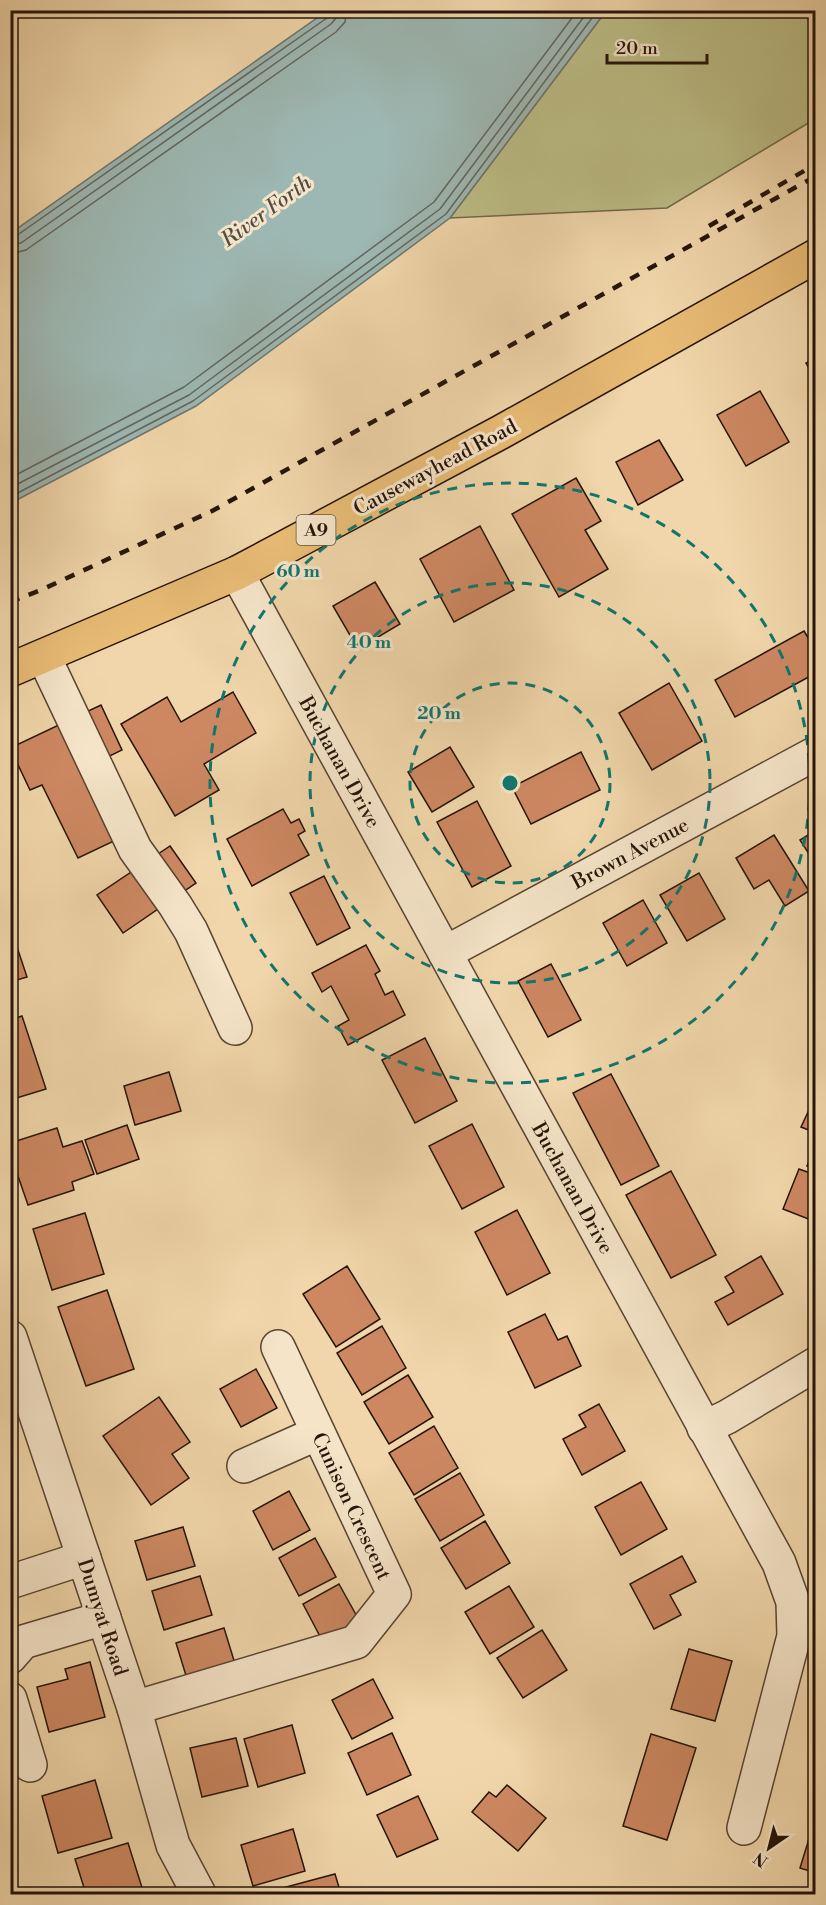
<svg xmlns="http://www.w3.org/2000/svg" width="826" height="1905" font-family="'Libre Bodoni',serif">
	<rect width="100%" height="100%" fill="#f0d6aa"/>
	<filter id="stains"><feTurbulence type="fractalNoise" baseFrequency=".00333" numOctaves="4"/><feColorMatrix values="0 0 0 0 .2 0 0 0 0 .09 0 0 0 0 .02 0 0 0 .5 -.17"/></filter>
	<radialGradient id="worn" r=".72"><stop offset=".6" stop-color="#630" stop-opacity="0"/><stop offset="1" stop-color="#630" stop-opacity=".3"/></radialGradient>
	<polygon fill="#bcbd86" stroke="#706848" stroke-width="1.5" points="606,11 815,11 815,119 667,208 450,218"/>
	<polygon fill="#9db7b2" stroke="#6d766f" stroke-width="1.5" points="327,11 606,11 450,218 196,406 11,503 11,233"/>
	<g fill="none" stroke-linecap="round" stroke-linejoin="round">
		<g stroke="#61665e" stroke-width="1.5">
			<polyline points="10,238 16,236 327,18 330,10"/>
			<polyline points="10,245 21,243 331,24 336,18 338,10"/>
			<polyline points="10,254 26,250 336,32 345,22 347,10"/>
			<polyline points="10,478 184,387 434,202 578,10"/>
			<polyline points="10,488 189,395 440,209 589,10"/>
			<polyline points="10,497 193,401 446,214 598,10"/>
		</g>
	</g>
	<g fill="#cd8862" stroke="#25140a" stroke-width="1.5">
		<polygon points="816,358 816,381 806,363"/>
		<polygon points="760,391 789,442 746,466 717,415"/>
		<polygon points="659,440 683,480 638,505 616,462"/>
		<polygon points="576,478 601,521 585,530 608,569 559,597 512,514"/>
		<polygon points="480,526 514,590 454,622 420,559"/>
		<polygon points="375,582 400,624 358,649 333,606"/>
		<polygon points="804,631 816,651 816,673 735,717 715,680"/>
		<polygon points="669,683 702,741 652,770 619,713"/>
		<polygon points="233,692 256,733 204,764 219,790 175,816 121,724 167,697 181,722"/>
		<polygon points="101,705 122,750 81,770 114,841 78,858 42,785 30,790 10,748"/>
		<polygon points="450,747 474,787 432,812 408,772"/>
		<polygon points="581,752 600,790 531,824 512,787"/>
		<polygon points="477,801 511,866 472,887 437,822"/>
		<polygon points="283,809 291,823 299,819 305,831 298,835 309,855 252,886 227,839"/>
		<polygon points="816,830 816,865 800,840"/>
		<polygon points="774,835 809,891 785,906 769,880 754,889 736,858"/>
		<polygon points="170,846 196,883 123,933 97,895"/>
		<polygon points="699,873 725,919 687,941 660,895"/>
		<polygon points="324,876 350,928 317,945 290,893"/>
		<polygon points="643,900 667,943 627,966 603,923"/>
		<polygon points="10,932 12,932 27,977 10,982"/>
		<polygon points="366,945 380,971 375,974 385,995 393,991 405,1015 348,1045 338,1026 349,1020 331,986 322,992 312,973"/>
		<polygon points="551,964 581,1020 548,1037 518,981"/>
		<polygon points="22,1016 46,1089 10,1100 10,1020"/>
		<polygon points="425,1038 457,1101 415,1123 382,1060"/>
		<polygon points="169,1072 181,1111 135,1125 124,1086"/>
		<polygon points="611,1074 659,1166 621,1185 573,1093"/>
		<polygon points="816,1095 816,1133 801,1127"/>
		<polygon points="472,1124 504,1187 462,1209 429,1146"/>
		<polygon points="127,1125 139,1159 97,1174 85,1140"/>
		<polygon points="57,1128 63,1147 82,1141 94,1174 72,1182 74,1190 28,1205 10,1153 10,1143"/>
		<polygon points="816,1145 816,1169 807,1166"/>
		<polygon points="799,1169 816,1175 816,1222 783,1209"/>
		<polygon points="671,1171 716,1255 671,1278 626,1195"/>
		<polygon points="517,1210 550,1273 507,1295 475,1232"/>
		<polygon points="85,1213 104,1274 52,1290 33,1229"/>
		<polygon points="761,1256 783,1294 728,1325 715,1302 734,1292 725,1277"/>
		<polygon points="347,1266 380,1319 336,1347 303,1294"/>
		<polygon points="107,1290 134,1369 86,1386 58,1307"/>
		<polygon points="545,1314 558,1340 567,1336 581,1366 535,1388 508,1332"/>
		<polygon points="382,1326 406,1368 362,1395 337,1353"/>
		<polygon points="256,1369 277,1408 241,1427 220,1389"/>
		<polygon points="408,1375 433,1417 389,1444 364,1402"/>
		<polygon points="159,1397 190,1442 172,1454 189,1478 151,1505 103,1436"/>
		<polygon points="599,1404 625,1451 582,1475 563,1439 586,1427 579,1415"/>
		<polygon points="434,1426 458,1468 414,1495 389,1453"/>
		<polygon points="460,1473 484,1515 440,1541 415,1499"/>
		<polygon points="641,1482 667,1529 621,1555 595,1507"/>
		<polygon points="289,1491 310,1530 273,1550 253,1511"/>
		<polygon points="485,1521 510,1563 466,1589 441,1548"/>
		<polygon points="183,1527 195,1566 147,1580 135,1541"/>
		<polygon points="315,1538 336,1577 299,1596 279,1558"/>
		<polygon points="682,1556 696,1582 670,1595 681,1615 654,1629 630,1584"/>
		<polygon points="200,1576 212,1615 164,1630 152,1591"/>
		<polygon points="339,1584 360,1622 323,1642 303,1604"/>
		<polygon points="509,1586 534,1627 490,1654 465,1612"/>
		<polygon points="224,1628 236,1667 188,1682 176,1643"/>
		<polygon points="542,1630 567,1670 523,1698 497,1658"/>
		<polygon points="689,1649 732,1661 715,1721 671,1709"/>
		<polygon points="90,1662 105,1717 49,1732 37,1687 68,1679 65,1669"/>
		<polygon points="373,1679 393,1718 352,1739 332,1700"/>
		<polygon points="292,1725 305,1773 258,1787 244,1739"/>
		<polygon points="392,1733 411,1775 367,1795 348,1753"/>
		<polygon points="651,1734 696,1748 667,1840 623,1826"/>
		<polygon points="236,1738 248,1786 202,1797 190,1748"/>
		<polygon points="95,1780 112,1838 58,1853 42,1796"/>
		<polygon points="507,1785 546,1818 518,1851 472,1812 489,1792 496,1797"/>
		<polygon points="418,1796 438,1839 397,1857 377,1815"/>
		<polygon points="816,1816 816,1873 800,1868"/>
		<polygon points="293,1829 305,1871 253,1886 241,1845"/>
		<polygon points="128,1843 144,1894 86,1894 75,1859"/>
		<polygon points="335,1874 341,1894 271,1894 271,1891"/>
	</g>
	<g fill="none" stroke-linecap="round" stroke-linejoin="round">
		<defs>
			<g id="minor">
				<polyline points="237,573 779,1563 793,1602 794,1636 744,1828"/>
				<polyline points="44,657 135,849 175,905 191,931 235,1028"/>
				<polyline points="445,953 816,753"/>
				<polyline points="10,1337 134,1708 173,1845 199,1894"/>
				<polyline points="704,1428 727,1417 816,1364"/>
				<polyline points="244,1466 318,1433"/>
				<polyline points="10,1582 84,1558"/>
				<polyline points="10,1657 23,1642 104,1618"/>
				<polyline points="10,1699 30,1765"/>
				<polyline points="134,1708 356,1642 394,1594 278,1347"/>
			</g>
			<polyline id="major" points="10,670 237,573 501,432 816,256"/>
		</defs>
		<use href="#minor" stroke="#584432" stroke-width="36"/>
		<use href="#major" stroke="#25140a" stroke-width="36"/>
		<use href="#minor" stroke="#f5e4c8" stroke-width="33"/>
		<use href="#major" stroke="#e8bb75" stroke-width="33"/>
		<g stroke="#25140a" stroke-width="4.5" stroke-dasharray="10 10" stroke-linecap="butt">
			<polyline points="709,226 816,164"/>
			<polyline points="10,602 41,590 212,511 816,176"/>
		</g>
	</g>
	<g fill="none" stroke="#0f766e" stroke-width="3" stroke-dasharray="10 8">
		<circle cx="510" cy="783" r="100"/>
		<circle cx="510" cy="783" r="200"/>
		<circle cx="510" cy="783" r="300"/>
	</g>
	<g text-anchor="middle" stroke-width="6" stroke-linejoin="round" paint-order="stroke">
		<rect fill="#f5e4c8" stroke="#635243" stroke-width="1.5" x="296.5" y="515" width="39" height="30" rx="4.5"/>
		<g font-size="18" font-weight="bold" fill="#25140a">
			<text x="316" y="536">A9</text>
		</g>
		<g font-size="20" fill="#25140a" stroke="#f5e4c8">
			<text transform="translate(435 467) rotate(-28)" y="7">Causewayhead Road</text>
			<text transform="translate(340 762) rotate(61)" y="7">Buchanan Drive</text>
			<text transform="translate(630 853) rotate(-28)" y="7">Brown Avenue</text>
			<text transform="translate(573 1188) rotate(61)" y="7">Buchanan Drive</text>
			<text transform="translate(352 1506) rotate(65)" y="7">Cunison Crescent</text>
			<text transform="translate(103 1617) rotate(72)" y="7">Dumyat Road</text>
		</g>
		<g font-size="21" font-style="italic" fill="#4f4d45" stroke="#f5e4c8">
			<text transform="translate(266 211) rotate(-36)" y="7">River Forth</text>
		</g>
	</g>
	<circle cx="510" cy="783" r="9" fill="#0f766e" stroke="#f5e4c8" stroke-width="3"/>
	<g font-size="18" text-anchor="middle" font-weight="bold" fill="#0f766e" stroke="#f5e4c8" stroke-width="6" stroke-linejoin="round" paint-order="stroke">
		<text x="298" y="577">60 m</text>
		<text x="369" y="648">40 m</text>
		<text x="439" y="719">20 m</text>
	</g>
	<rect width="826" height="1905" fill="none" stroke="#f0d6aa" stroke-width="36"/>
	<rect x="12" y="12" width="802" height="1881" fill="none" stroke="#25140a" stroke-width="3"/>
	<rect x="18" y="18" width="790" height="1869" fill="none" stroke="#25140a" stroke-width="1.5"/>
	<g transform="translate(769 1848) rotate(215)" stroke="#f5e4c8" stroke-width="4.5" paint-order="stroke">
	<path d="M0-4.5L10 22L0 15L-10 22Z" fill="#25140a"/>
	<text y="-9" font-size="16" font-weight="bold" text-anchor="middle" fill="#25140a">N</text>
	</g>
	<path d="M607 54v9h100v-9" fill="none" stroke="#25140a" stroke-width="3"/>
	<text x="616" y="54" font-size="18" fill="#25140a" stroke="#f5e4c8" stroke-width="4.5" paint-order="stroke">20 m</text>
	<rect width="100%" height="100%" filter="url(#stains)"/>
	<rect width="100%" height="100%" fill="url(#worn)"/>
</svg>
